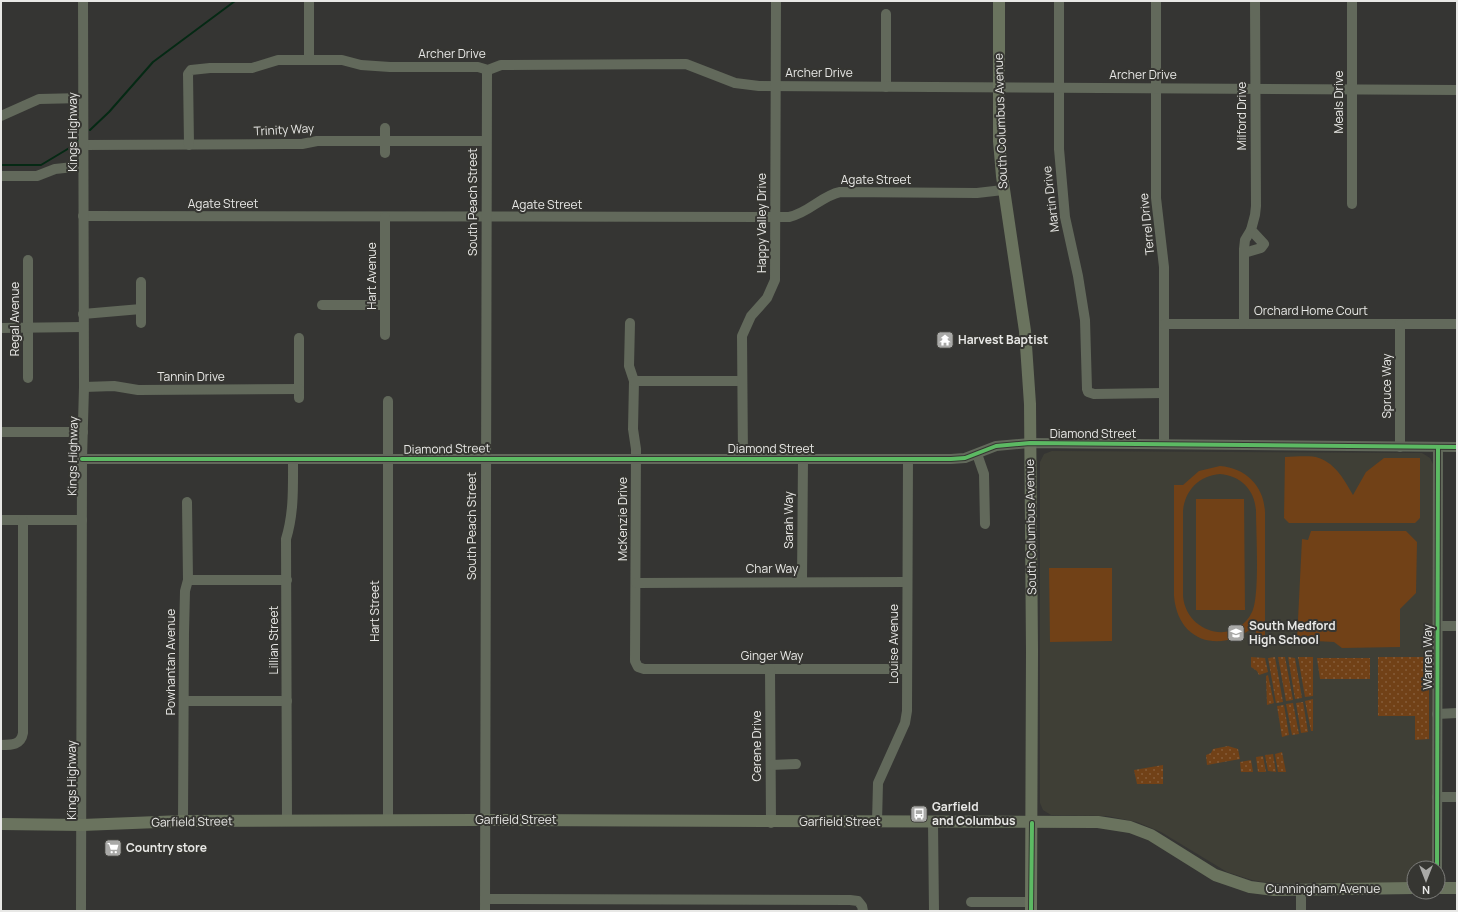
<svg xmlns="http://www.w3.org/2000/svg" width="1458" height="912" font-family="Manrope,sans-serif">
	<defs>
		<pattern id="grass-dots" width="8" height="8" patternUnits="userSpaceOnUse"><rect width="8" height="8" fill="#714117"/><path d="M2 2h.1M6 6h.1" fill="none" stroke="#855c39" stroke-width="1.8" stroke-linecap="round"/></pattern>
	</defs>
	<rect width="100%" height="100%" fill="#353533"/>
	<polygon fill="#3f3f36" points="1052,451 1422,453 1430,458 1433,464 1433,868 1414,868 1414,883 1269,883 1252,880 1227,872 1161,832 1137,822 1107,816 1051,815 1043,810 1040,803 1040,462 1044,454"/>
	<g fill="url(#grass-dots)">
		<polygon points="1251,657 1265,658 1268,672 1259,675 1257,671 1251,667"/>
		<polygon points="1275,657 1283,702 1276,703 1268,658"/>
		<polygon points="1278,657 1285,657 1293,700 1286,701"/>
		<polygon points="1288,657 1295,658 1302,698 1295,699"/>
		<polygon points="1298,657 1313,657 1313,696 1305,697"/>
		<polygon points="1378,657 1429,657 1429,739 1415,740 1415,716 1378,716"/>
		<polygon points="1317,658 1370,658 1370,679 1320,679"/>
		<polygon points="1268,675 1274,703 1267,705 1266,676"/>
		<polygon points="1313,699 1313,731 1311,731 1305,701"/>
		<polygon points="1303,702 1308,732 1301,733 1296,703"/>
		<polygon points="1293,703 1299,734 1292,735 1286,704"/>
		<polygon points="1284,705 1289,735 1282,737 1277,706"/>
		<polygon points="1228,746 1238,749 1240,759 1207,765 1206,755 1211,753 1213,749"/>
		<polygon points="1282,752 1286,772 1278,772 1275,754"/>
		<polygon points="1273,754 1276,772 1268,771 1265,755"/>
		<polygon points="1263,756 1266,772 1258,772 1256,757"/>
		<polygon points="1251,760 1253,772 1241,772 1240,762"/>
		<polygon points="1163,765 1163,784 1137,784 1134,770"/>
	</g>
	<g fill="#714117" fill-rule="evenodd">
		<path d="M1285,457C1295,457 1310,455 1319,458C1336,464 1345,481 1353,495L1366,472L1384,458H1420V518L1415,523H1289L1284,518Z"/>
		<path d="M1220,466C1246,468 1264,486 1265,512V642H1256V625C1223,654 1178,644 1174,596V485H1183L1199,471ZM1220,474C1241,476 1255,490 1256,511C1256,532 1260,596 1252,612C1235,647 1186,633 1183,596V511C1185,490 1199,476 1220,474Z"/>
		<polygon points="1196,499 1244,499 1245,610 1196,610"/>
		<polygon points="1311,531 1406,531 1417,542 1416,593 1400,609 1400,647 1342,648 1334,642 1297,640 1302,539 1308,540"/>
		<polygon points="1049,568 1112,568 1112,641 1050,642"/>
	</g>
	<g fill="none" stroke-linecap="round" stroke-linejoin="round">
		<g stroke="#052914" stroke-width="2">
			<polyline points="90,130 109,112 153,62 235,1"/>
			<polyline points="1,165 41,165 71,147 79,140"/>
		</g>
		<g stroke="#62695b" stroke-width="10">
			<polyline points="1059,1 1059,149 1065,217 1078,276 1085,320 1087,389 1088,392 1094,394 1163,393"/>
			<polyline points="1156,1 1156,198 1164,267 1164,444"/>
			<polyline points="309,60 309,1"/>
			<polyline points="886,87 886,14"/>
			<polyline points="1,116 39,99 83,98"/>
			<polyline points="385,128 385,153"/>
			<polyline points="84,145 286,144 302,144 317,141 486,141"/>
			<polyline points="189,145 188,74 191,70 210,68 252,68 278,60 342,60 361,65 390,67 478,67 488,70 501,65 686,64 735,83 759,86 1457,90"/>
			<polyline points="1,176 37,176 55,169 83,166"/>
			<polyline points="1352,204 1352,1"/>
			<path d="M83,216L789,217C809,213 821,196 840,192L977,193L1003,190"/>
			<polyline points="1244,253 1261,248 1264,244 1251,230 1255,215 1256,206 1255,1"/>
			<polyline points="28,260 28,378"/>
			<polyline points="322,305 385,305"/>
			<polyline points="83,314 141,309"/>
			<polyline points="141,323 141,282"/>
			<polyline points="630,323 629,366 634,381 633,429 636,449 635,661 638,667 644,669 907,669"/>
			<polyline points="1164,324 1457,324"/>
			<polyline points="1244,324 1244,249 1245,240 1251,230"/>
			<polyline points="1400,324 1400,447"/>
			<polyline points="1,328 83,327"/>
			<polyline points="385,335 385,217"/>
			<polyline points="299,338 299,398"/>
			<polyline points="634,381 742,381"/>
			<polyline points="84,387 114,386 138,390 299,389"/>
			<polyline points="388,401 388,821"/>
			<polyline points="1,432 83,432"/>
			<polyline points="977,454 984,474 985,524"/>
			<polyline points="82,459 951,459 965,458 996,446 1030,443 1457,447"/>
			<polyline points="743,459 742,336 751,316 767,298 775,280 776,1"/>
			<polyline points="1,520 82,520"/>
			<polyline points="188,580 287,580"/>
			<polyline points="802,582 803,459"/>
			<polyline points="636,583 907,582"/>
			<polyline points="1438,626 1457,626"/>
			<polyline points="770,669 771,823"/>
			<polyline points="184,701 287,701"/>
			<polyline points="1437,714 1457,713"/>
			<path d="M1,745C12,745 21,745 23,733V520"/>
			<polyline points="771,765 796,764"/>
			<polyline points="1437,797 1457,797"/>
			<polyline points="183,821 184,633 185,591 188,580 187,502"/>
			<path d="M287,821L286,539C294,513 293,487 293,460"/>
			<polyline points="877,822 878,783 905,723 907,711 908,459"/>
			<polyline points="933,823 934,911"/>
			<polyline points="1437,868 1438,447"/>
			<polyline points="485,899 850,900 858,901 862,906 863,911"/>
			<polyline points="971,902 1031,902"/>
			<polyline points="81,911 82,459 84,387 83,1"/>
			<polyline points="485,911 487,73 488,70"/>
			<polyline points="1301,911 1301,890"/>
		</g>
		<g stroke="#6a735e" stroke-width="12">
			<polyline points="999,1 999,141 1002,176 1025,331 1030,404 1032,651 1031,911"/>
			<polyline points="1,824 82,825 183,821 475,820 1098,822 1130,827 1151,835 1215,875 1250,887 1274,890 1414,888"/>
			<polyline points="1438,888 1457,888"/>
		</g>
		<defs>
			<g id="cycleway">
				<polyline points="82,459 951,459 965,458 996,446 1030,443 1457,447"/>
				<polyline points="1437,868 1438,447"/>
				<polyline points="1031,911 1032,823"/>
			</g>
		</defs>
		<use href="#cycleway" stroke="#363632" stroke-width="6"/>
		<use href="#cycleway" stroke="#5cba63" stroke-width="4"/>
	</g>
	<defs>
		<symbol id="temple-square" viewBox="-11 -11 22 22"><rect x="-9" y="-9" width="18" height="18" rx="4" fill="#a9a9a7" stroke="#363632"/><path d="M0-6L5-2H3V0L6.5 2.5H4V6H1.5V3h-3V6H-4V2.5H-6.5L-3 0V-2H-5Z" fill="#fff"/></symbol>
		<symbol id="school-square" viewBox="-11 -11 22 22"><rect x="-9" y="-9" width="18" height="18" rx="4" fill="#a9a9a7" stroke="#363632"/><path d="M0-5L7-2L0 1L-7-2ZM-4 1L0 2.5L4 1V4Q0 6-4 4Z" fill="#fff"/></symbol>
		<symbol id="bus-square" viewBox="-11 -11 22 22"><rect x="-9" y="-9" width="18" height="18" rx="4" fill="#a9a9a7" stroke="#363632"/><path d="M-5-6H5V4H4V6H2V4H-2V6H-4V4H-5ZM-3.5-4V0h7V-4ZM-3.5 1.2v1.5H-2V1.2ZM2 1.2v1.5H3.5V1.2Z" fill="#fff"/></symbol>
		<symbol id="supermarket-square" viewBox="-11 -11 22 22"><rect x="-9" y="-9" width="18" height="18" rx="4" fill="#a9a9a7" stroke="#363632"/><path d="M-6-5.5h2.5l.6 2H6L4.5 2H-2.5L-4.4-4H-6ZM-1.5 3.2a1.3 1.3 0 1 0 .1 0ZM3 3.2a1.3 1.3 0 1 0 .1 0Z" fill="#fff"/></symbol>
	</defs>
	<g fill-rule="evenodd">
		<use href="#temple-square" x="935" y="330" width="20" height="20"/>
		<use href="#school-square" x="1226" y="623" width="20" height="20"/>
		<use href="#bus-square" x="909" y="804" width="20" height="20"/>
		<use href="#supermarket-square" x="103" y="838" width="20" height="20"/>
	</g>
	<g text-anchor="middle" stroke-width="4" stroke-linejoin="round" paint-order="stroke">
		<g font-size="12" fill="#e8e8e6" stroke="#363632">
			<text x="452" y="58">Archer Drive</text>
			<text x="819" y="77">Archer Drive</text>
			<text x="1143" y="79">Archer Drive</text>
			<text transform="translate(1339 102) rotate(-90)" y="4">Meals Drive</text>
			<text transform="translate(1242 116) rotate(-90)" y="4">Milford Drive</text>
			<text transform="translate(1001 121) rotate(-92)" y="4">South Columbus Avenue</text>
			<text transform="translate(284 130) rotate(-3)" y="4">Trinity Way</text>
			<text transform="translate(73 132) rotate(-90)" y="4">Kings Highway</text>
			<text x="876" y="184">Agate Street</text>
			<text transform="translate(1051 199) rotate(-97)" y="4">Martin Drive</text>
			<text transform="translate(473 202) rotate(-90)" y="4">South Peach Street</text>
			<text x="223" y="208">Agate Street</text>
			<text x="547" y="209">Agate Street</text>
			<text transform="translate(762 223) rotate(-90)" y="4">Happy Valley Drive</text>
			<text transform="translate(1147 224) rotate(-96)" y="4">Terrel Drive</text>
			<text transform="translate(372 276) rotate(-90)" y="4">Hart Avenue</text>
			<text x="1311" y="315">Orchard Home Court</text>
			<text transform="translate(15 319) rotate(-90)" y="4">Regal Avenue</text>
			<text x="191" y="381">Tannin Drive</text>
			<text transform="translate(1387 386) rotate(-90)" y="4">Spruce Way</text>
			<text x="1093" y="438">Diamond Street</text>
			<text transform="translate(447 449) rotate(-1)" y="4">Diamond Street</text>
			<text x="771" y="453">Diamond Street</text>
			<text transform="translate(73 456) rotate(-89)" y="4">Kings Highway</text>
			<text transform="translate(623 519) rotate(-90)" y="4">McKenzie Drive</text>
			<text transform="translate(789 520) rotate(-90)" y="4">Sarah Way</text>
			<text transform="translate(472 526) rotate(-90)" y="4">South Peach Street</text>
			<text transform="translate(1031 527) rotate(-91)" y="4">South Columbus Avenue</text>
			<text x="772" y="573">Char Way</text>
			<text transform="translate(375 611) rotate(-90)" y="4">Hart Street</text>
			<text transform="translate(274 640) rotate(-90)" y="4">Lillian Street</text>
			<text transform="translate(894 644) rotate(-90)" y="4">Louise Avenue</text>
			<text x="772" y="660">Ginger Way</text>
			<text transform="translate(1428 657) rotate(-90)" y="4">Warren Way</text>
			<text transform="translate(171 662) rotate(-90)" y="4">Powhantan Avenue</text>
			<text transform="translate(757 746) rotate(-90)" y="4">Cerene Drive</text>
			<text transform="translate(72 780) rotate(-90)" y="4">Kings Highway</text>
			<text x="516" y="824">Garfield Street</text>
			<text transform="translate(192 822) rotate(-1)" y="4">Garfield Street</text>
			<text x="840" y="826">Garfield Street</text>
			<text x="1323" y="893">Cunningham Avenue</text>
		</g>
		<g font-size="12" font-weight="bold" fill="#e8e8e6" stroke="#363632" text-anchor="start">
			<text x="958" y="344">Harvest Baptist</text>
			<text x="1249" y="630">South Medford<tspan x="1249" dy="14">High School</tspan></text>
			<text x="932" y="811">Garfield<tspan x="932" dy="14">and Columbus</tspan></text>
			<text x="126" y="852">Country store</text>
		</g>
	</g>
	<rect width="1458" height="912" fill="none" stroke="#e8e8e6" stroke-width="4"/>
	<g transform="translate(1426 880) rotate(180)"><circle r="19" fill="#363632" stroke="#7d7d7a"/>
	<path d="M0-3L7 15L0 10L-7 15Z" fill="#a9a9a7"/>
	<text y="-6" font-size="11" font-weight="bold" text-anchor="middle" fill="#e8e8e6">N</text>
	</g>
</svg>
